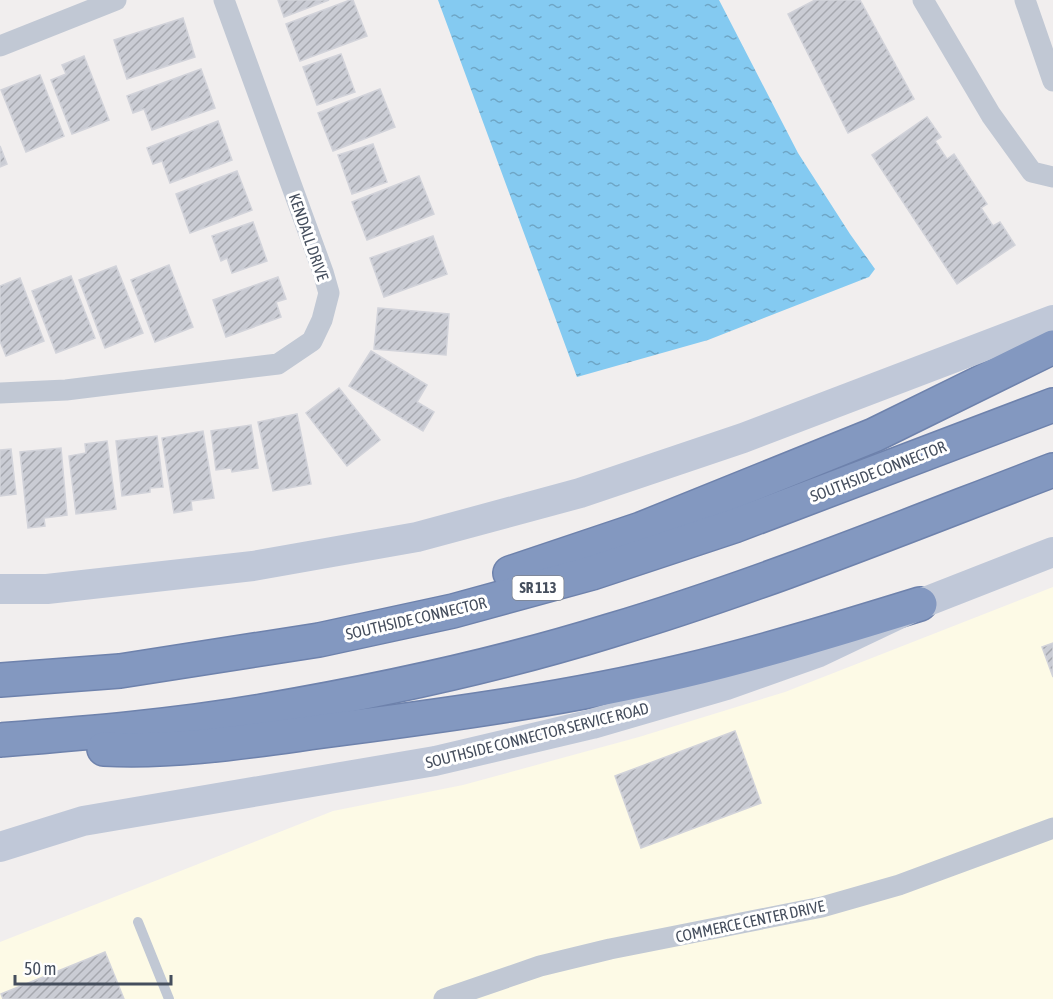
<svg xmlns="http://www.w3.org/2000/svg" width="1053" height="999" font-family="'Asap Condensed',sans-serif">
	<defs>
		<pattern id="water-ripples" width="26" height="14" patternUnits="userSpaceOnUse" patternTransform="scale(1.5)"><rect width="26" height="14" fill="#84caf1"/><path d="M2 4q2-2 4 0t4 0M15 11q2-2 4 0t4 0" fill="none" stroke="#6ea6c6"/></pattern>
		<pattern id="building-hatch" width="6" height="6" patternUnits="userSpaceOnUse" patternTransform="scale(1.5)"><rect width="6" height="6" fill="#caccd4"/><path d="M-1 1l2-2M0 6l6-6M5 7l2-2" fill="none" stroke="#a6a8af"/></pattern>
	</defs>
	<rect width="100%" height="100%" fill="#f1eeee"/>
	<polygon fill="#fdfae6" points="1053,587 1053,999 0,999 0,942 333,811 463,785 639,737 785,692"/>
	<polygon fill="url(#water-ripples)" points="438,0 719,0 798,153 850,234 875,269 869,277 708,340 577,377"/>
	<g fill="url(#building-hatch)" stroke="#d2d3da" stroke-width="1.5">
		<polygon points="278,0 329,0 284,17"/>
		<polygon points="350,0 353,0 367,36 300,61 286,24"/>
		<polygon points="815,0 860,0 914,99 848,133 788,14"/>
		<polygon points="183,18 195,57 127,79 114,40"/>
		<polygon points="341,54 355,92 317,105 303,67"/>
		<polygon points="84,56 109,120 72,134 51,80 66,74 62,65"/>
		<polygon points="201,69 215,108 152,130 144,109 133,113 127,96"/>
		<polygon points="40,75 64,136 26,152 1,90"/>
		<polygon points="380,89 395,127 333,151 318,113"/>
		<polygon points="927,117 941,137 935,141 947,159 954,154 987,204 981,208 993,226 1000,222 1015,245 957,284 872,155"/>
		<polygon points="218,121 232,160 170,183 162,161 153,164 147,148"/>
		<polygon points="373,144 387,182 352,194 338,155"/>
		<polygon points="0,146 7,164 0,167"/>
		<polygon points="237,171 252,210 190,233 176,194"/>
		<polygon points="419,176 434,214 367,240 352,202"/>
		<polygon points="253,222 267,261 232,273 227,258 221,261 212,236"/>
		<polygon points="433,236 447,274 384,297 370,258"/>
		<polygon points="169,265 193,327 155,342 131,280"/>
		<polygon points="116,266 143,333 105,348 79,280"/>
		<polygon points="71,276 95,338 56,353 32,291"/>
		<polygon points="278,277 286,299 276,302 281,317 226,337 213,300"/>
		<polygon points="20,278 44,341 6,356 0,341 0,286"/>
		<polygon points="378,308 449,314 446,355 374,349"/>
		<polygon points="371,351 427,385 417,402 434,412 423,431 349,386"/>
		<polygon points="339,388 380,440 347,466 306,413"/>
		<polygon points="297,414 311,484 273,491 258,422"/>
		<polygon points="251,425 258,468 232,472 231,468 216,470 211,431"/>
		<polygon points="203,431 214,498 191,501 192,510 174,513 162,438"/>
		<polygon points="157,436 163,487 150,488 150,492 122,496 116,441"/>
		<polygon points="107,441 116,509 76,514 69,456 86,453 85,444"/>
		<polygon points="61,448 67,515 44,518 45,526 28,528 20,452"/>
		<polygon points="11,449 16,494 0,496 0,450"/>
		<polygon points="1053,643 1053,677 1042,647"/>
		<polygon points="735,731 761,803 641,848 615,776"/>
		<polygon points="105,952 124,999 3,999 1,994"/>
	</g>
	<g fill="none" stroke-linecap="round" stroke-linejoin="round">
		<defs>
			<g id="highway">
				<polyline points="510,573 641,529 874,435 1053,347"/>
				<polyline points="0,680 120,671 319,640 453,611 592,573 734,526 1053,405"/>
				<path d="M0,740C87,733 175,726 262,711C379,691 496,666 609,631C760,586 906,526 1053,470"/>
				<path d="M104,749C182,753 261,739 339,729C454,714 570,698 684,671C764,652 842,628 920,604"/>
			</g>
		</defs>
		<use href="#highway" stroke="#6e82ac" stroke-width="36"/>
		<polyline stroke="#c1c8d4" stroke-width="10" points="138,922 169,999"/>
		<g stroke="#c1c8d4" stroke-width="21">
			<polyline points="923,0 991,115 1032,172 1053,177"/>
			<polyline points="1025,0 1053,81"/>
			<polyline points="0,46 116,0"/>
			<polyline points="0,393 66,390 278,364 312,341 322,320 329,293 323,272 224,0"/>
			<polyline points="444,999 540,966 610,949 822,907 899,885 1053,828"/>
		</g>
		<g stroke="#c0c8d8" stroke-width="30">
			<polyline points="0,589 47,589 253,566 417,537 580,493 743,438 1053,320"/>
			<polyline points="0,847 83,821 435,761 592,724 726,685 819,652 920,604 1053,552"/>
		</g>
		<use href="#highway" stroke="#8398c0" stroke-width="33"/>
	</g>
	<g text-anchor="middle" stroke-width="6" stroke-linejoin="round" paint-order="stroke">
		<rect fill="#fff" stroke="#7d838e" stroke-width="1.5" x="512.5" y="576" width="51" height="24" rx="4.5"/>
		<g font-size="15" font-weight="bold" fill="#454e5d">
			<text x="538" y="593">SR 113</text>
		</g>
		<g font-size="16" fill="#454e5d" stroke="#fff">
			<text transform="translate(309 237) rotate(71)" y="6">KENDALL DRIVE</text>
			<text transform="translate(878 471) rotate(-21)" y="6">SOUTHSIDE CONNECTOR</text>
			<text transform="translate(416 618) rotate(-13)" y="6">SOUTHSIDE CONNECTOR</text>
			<text transform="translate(537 735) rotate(-14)" y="6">SOUTHSIDE CONNECTOR SERVICE ROAD</text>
			<text transform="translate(750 921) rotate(-12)" y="6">COMMERCE CENTER DRIVE</text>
		</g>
	</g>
	<path d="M15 975v9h156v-9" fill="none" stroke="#454e5d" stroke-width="3"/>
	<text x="24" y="975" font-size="18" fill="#454e5d" stroke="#ffffff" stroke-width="4.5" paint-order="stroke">50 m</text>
</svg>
